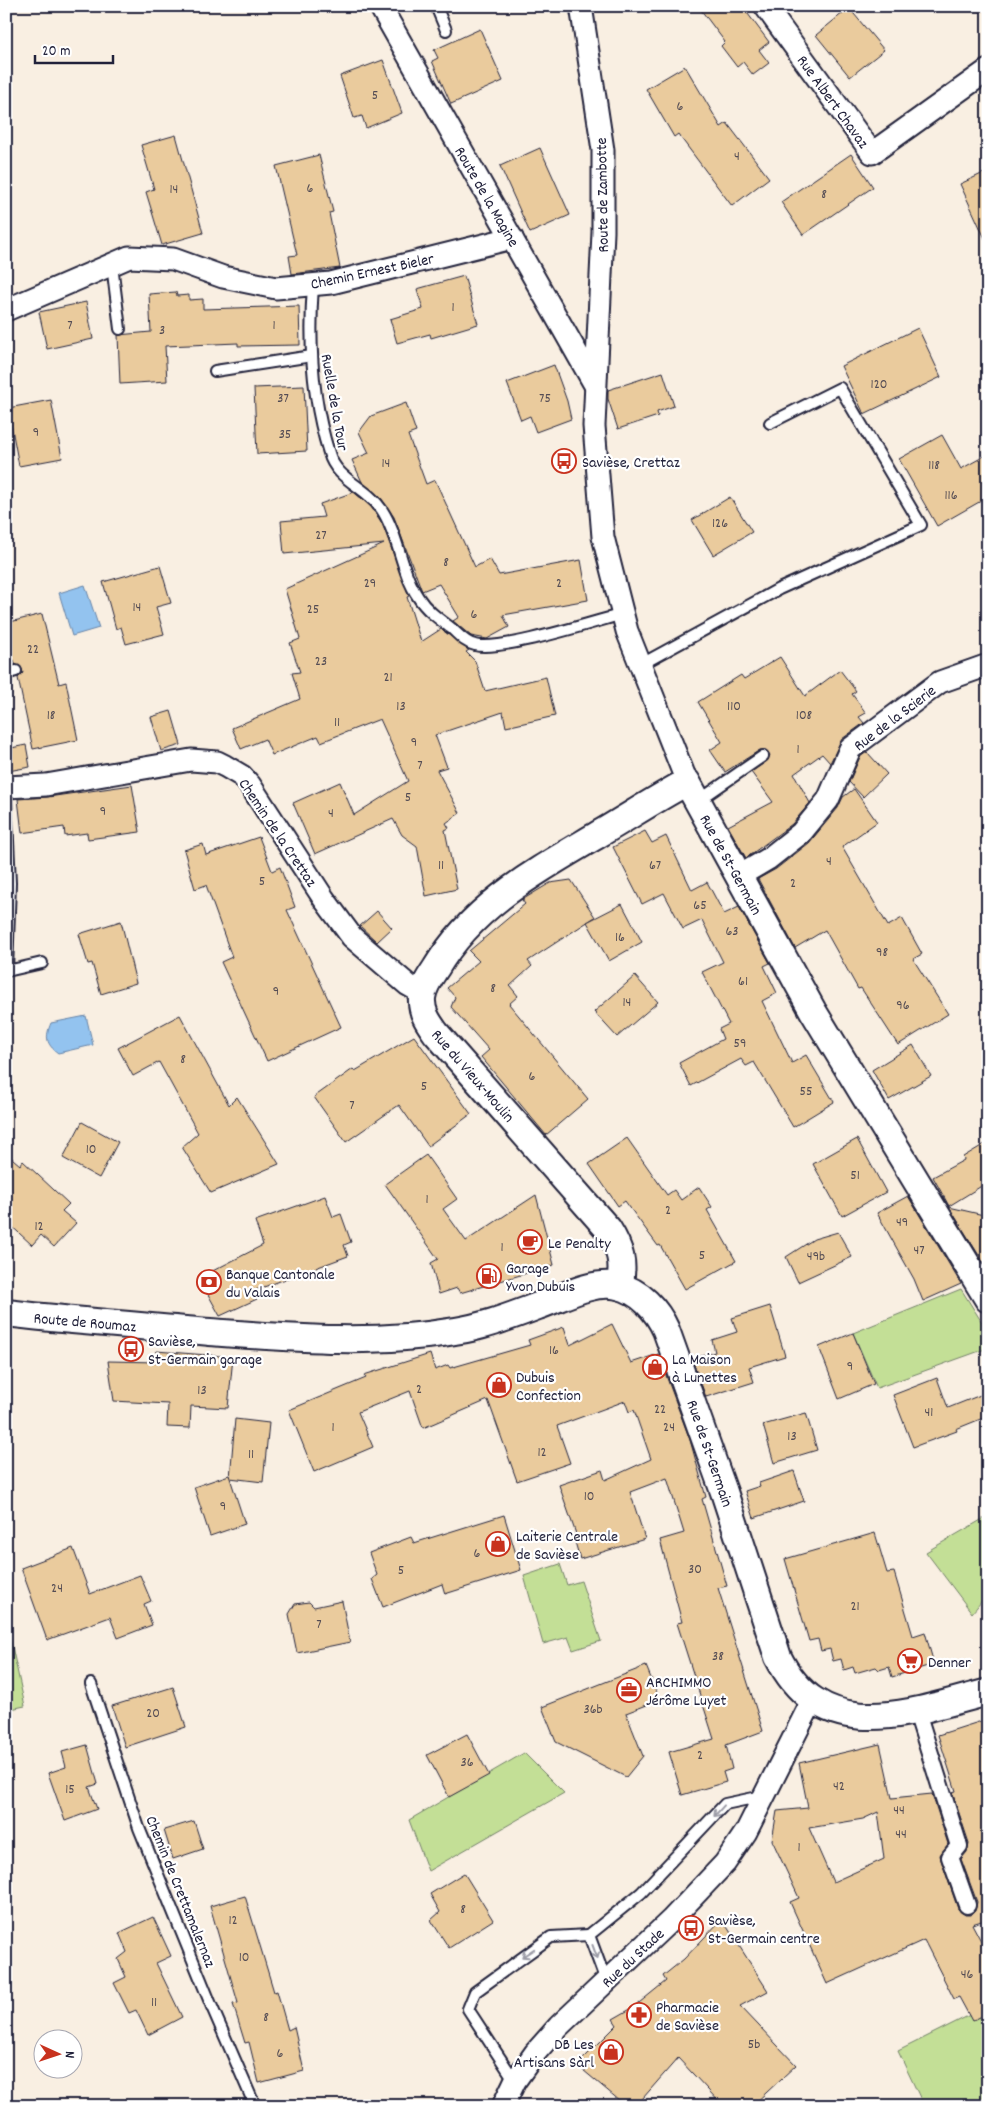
<svg xmlns="http://www.w3.org/2000/svg" width="994" height="2112" font-family="Dekko,sans-serif">
	<rect width="100%" height="100%" fill="#f9efe2"/>
	<filter id="ink" filterUnits="userSpaceOnUse"><feTurbulence type="fractalNoise" baseFrequency=".02" numOctaves="2"/><feDisplacementMap in="SourceGraphic" scale="10" xChannelSelector="R" yChannelSelector="G"/><feConvolveMatrix kernelMatrix="1 2 1 2 8 2 1 2 1" color-interpolation-filters="sRGB"/></filter>
	<g filter="url(#ink)">
		<g fill="#c3df96" stroke="#728068">
			<polygon points="961,1289 988,1332 988,1348 877,1388 853,1333"/>
			<path d="M988,1516V1563L985,1570C994,1588 983,1600 972,1613L926,1552Z"/>
			<polygon points="560,1564 567,1585 581,1581 601,1641 573,1650 568,1637 543,1644 524,1576"/>
			<polygon points="6,1619 25,1706 6,1710"/>
			<polygon points="524,1753 564,1793 428,1871 409,1820"/>
			<polygon points="988,2006 988,2106 924,2106 898,2051"/>
		</g>
		<g fill="#93c3ef" stroke="#6683a7">
			<polygon points="85,585 99,628 72,636 59,593"/>
			<path d="M86,1016L93,1045L58,1053C46,1044 45,1037 51,1023Z"/>
		</g>
		<g fill="#eacb9d" stroke="#22223b" fill-rule="evenodd">
			<polygon points="698,6 742,6 769,42 759,50 769,63 753,75 743,62 737,67 721,46 725,42"/>
			<polygon points="849,8 884,50 850,77 816,35"/>
			<polygon points="480,29 503,81 451,104 432,61 438,58 434,50"/>
			<polygon points="383,60 402,113 366,128 362,116 354,118 340,76"/>
			<polygon points="685,66 721,127 727,123 769,178 732,206 678,134 674,137 646,89"/>
			<polygon points="176,135 203,233 162,245 146,192 154,189 141,145"/>
			<polygon points="540,148 570,215 530,233 500,166"/>
			<polygon points="851,154 873,187 803,235 781,202"/>
			<polygon points="319,155 333,212 329,213 340,268 292,274 289,256 297,255 276,166"/>
			<polygon points="988,171 988,245 960,184"/>
			<polygon points="464,276 478,324 431,338 430,334 397,343 390,319 423,309 417,289"/>
			<polygon points="176,292 177,296 189,295 189,300 203,299 203,309 299,306 300,345 238,346 238,343 165,346 167,381 120,384 118,335 151,332 149,294"/>
			<polygon points="86,302 93,339 47,349 39,312"/>
			<polygon points="918,328 941,377 864,414 841,366"/>
			<polygon points="554,365 567,401 571,419 536,432 530,416 521,420 507,383"/>
			<polygon points="663,372 674,406 657,412 658,416 618,429 608,399 608,390"/>
			<polygon points="304,386 307,451 257,454 254,388"/>
			<polygon points="51,400 62,458 19,466 8,408"/>
			<polygon points="406,403 416,432 408,435 426,484 435,480 475,567 490,559 499,575 581,560 588,600 503,615 509,627 487,639 471,636 453,621 459,617 439,584 422,591 394,517 381,498 362,482 352,460 369,453 359,432 371,416"/>
			<polygon points="942,435 961,469 988,454 988,497 937,526 899,459"/>
			<polygon points="354,492 371,507 382,523 409,596 407,597 421,642 441,629 469,650 466,652 475,661 485,691 546,677 555,716 506,727 503,712 435,735 447,767 437,770 460,813 446,823 449,828 445,830 457,889 426,896 417,846 402,835 393,819 315,854 293,803 340,782 354,815 408,781 380,719 321,742 318,736 272,755 265,739 241,749 232,728 300,699 292,673 300,672 290,643 300,639 285,589 384,544 284,554 281,521 324,517 320,504"/>
			<polygon points="730,497 752,532 713,555 692,520"/>
			<polygon points="160,566 171,603 156,607 164,634 126,644 121,627 116,629 103,582"/>
			<polygon points="42,614 59,684 66,682 78,740 33,749 18,678 23,673 22,669 15,664 14,660 6,662 6,623"/>
			<polygon points="780,657 805,696 840,670 856,691 852,694 866,713 859,717 864,723 842,739 830,763 822,754 794,774 810,803 792,824 746,858 728,826 773,802 751,772 767,761 770,755 766,750 760,750 725,772 710,750 722,742 698,702 741,675 744,679"/>
			<polygon points="171,711 181,745 161,751 151,717"/>
			<polygon points="26,745 30,767 8,771 6,749"/>
			<polygon points="867,752 887,774 863,797 849,782 860,757"/>
			<polygon points="132,785 140,832 88,839 87,833 65,836 64,827 22,833 18,799 48,797"/>
			<polygon points="854,789 877,822 842,847 888,926 902,918 922,954 913,959 948,1014 898,1045 861,988 858,989 825,930 795,948 758,879 776,869 809,843 838,808 843,797"/>
			<polygon points="645,831 652,843 666,836 692,890 707,882 724,914 739,907 770,963 764,966 777,993 762,1001 792,1063 806,1055 834,1102 793,1127 754,1062 746,1066 741,1059 691,1086 679,1063 723,1039 719,1029 729,1024 702,972 723,962 702,920 683,929 664,893 642,904 613,847"/>
			<polygon points="259,837 272,871 280,867 295,907 287,910 341,1027 267,1061 221,962 232,957 206,885 195,889 184,850 203,844 206,855"/>
			<polygon points="571,880 595,917 528,961 532,966 510,986 518,996 509,1004 588,1099 546,1135 481,1057 489,1050 451,1007 455,997 447,988 479,961 469,951 525,904 522,900 550,883"/>
			<polygon points="622,904 642,942 609,961 587,922"/>
			<polygon points="377,911 392,928 377,942 360,926"/>
			<polygon points="121,921 136,983 101,994 92,963 88,964 79,934"/>
			<polygon points="635,976 658,1002 617,1037 594,1012"/>
			<polygon points="180,1015 229,1105 237,1097 279,1164 211,1193 182,1147 198,1133 159,1062 133,1076 118,1048"/>
			<polygon points="414,1036 471,1114 428,1146 399,1105 346,1142 314,1097 353,1069 355,1071"/>
			<polygon points="913,1045 931,1076 889,1100 872,1070"/>
			<polygon points="82,1122 118,1142 99,1178 63,1158"/>
			<polygon points="627,1138 667,1195 674,1190 681,1200 699,1187 712,1207 707,1210 736,1261 685,1289 660,1245 658,1246 625,1201 618,1206 589,1164"/>
			<polygon points="857,1139 886,1192 842,1216 813,1164"/>
			<polygon points="988,1142 988,1182 949,1206 933,1177 964,1160 963,1157"/>
			<polygon points="6,1153 20,1165 23,1161 69,1204 62,1211 76,1223 54,1247 41,1235 32,1245 6,1221"/>
			<polygon points="426,1155 457,1199 443,1209 466,1241 536,1195 554,1265 460,1293 457,1288 439,1294 431,1263 438,1259 385,1184"/>
			<polygon points="325,1196 333,1217 341,1214 351,1242 344,1245 348,1256 253,1291 257,1299 220,1316 199,1278 263,1245 255,1221"/>
			<polygon points="908,1196 961,1284 923,1301 914,1279 877,1213"/>
			<polygon points="949,1207 988,1216 988,1263 985,1265"/>
			<polygon points="838,1232 852,1257 798,1282 786,1257 814,1239"/>
			<polygon points="770,1306 785,1356 749,1367 754,1382 706,1397 692,1359 715,1352 712,1340 737,1332 732,1318"/>
			<polygon points="612,1324 631,1363 658,1354 690,1440 706,1497 702,1499 727,1586 718,1588 763,1731 726,1745 732,1769 723,1772 726,1782 682,1795 669,1752 714,1739 677,1623 682,1622 660,1540 684,1533 667,1478 630,1492 645,1539 580,1559 573,1535 576,1534 559,1485 602,1470 605,1480 651,1459 634,1410 629,1412 625,1401 557,1426 570,1463 517,1481 488,1400 423,1428 410,1391 358,1412 373,1447 314,1472 289,1410 366,1378 364,1375 430,1354 435,1370 448,1365 450,1368 530,1345 528,1340 564,1327 570,1345"/>
			<polygon points="853,1333 874,1384 839,1399 819,1347"/>
			<polygon points="156,1351 233,1357 228,1408 191,1406 190,1428 167,1427 168,1404 114,1401 108,1361 157,1362"/>
			<polygon points="937,1378 948,1408 988,1392 988,1416 956,1429 957,1431 913,1447 893,1395"/>
			<polygon points="806,1413 817,1450 774,1463 763,1425"/>
			<polygon points="235,1419 269,1423 263,1482 230,1478"/>
			<polygon points="794,1471 804,1501 754,1518 745,1491 760,1486 759,1483"/>
			<polygon points="229,1475 245,1524 210,1536 194,1487"/>
			<polygon points="504,1515 521,1570 445,1594 442,1584 383,1607 372,1579 377,1575 369,1553 411,1537 414,1543"/>
			<polygon points="875,1533 887,1573 894,1572 913,1636 925,1632 934,1664 892,1677 889,1667 879,1670 876,1667 855,1673 853,1667 844,1670 841,1659 833,1661 830,1649 821,1651 818,1639 809,1641 785,1559"/>
			<polygon points="73,1548 90,1594 140,1575 151,1601 144,1604 152,1625 118,1638 110,1617 47,1640 21,1568"/>
			<polygon points="342,1601 350,1642 297,1653 289,1614 295,1604 309,1602 314,1607"/>
			<polygon points="646,1666 660,1700 626,1713 643,1756 626,1777 556,1742 542,1707"/>
			<polygon points="173,1687 186,1727 125,1747 112,1706"/>
			<path d="M988,1719V1919L972,1924L988,1954V2013L972,2021L959,1997L954,1999L924,1940L827,1984L790,1902L799,1898L772,1840L777,1811L808,1808L799,1763L880,1744L892,1798L932,1794L948,1844L940,1855L941,1860L958,1909L965,1915H970L975,1911L977,1902L961,1859L967,1852L969,1843L952,1792L956,1791L938,1735ZM878,1812L884,1859L833,1882L809,1828L863,1819Z"/>
			<polygon points="467,1734 489,1775 449,1797 427,1755"/>
			<polygon points="87,1745 98,1784 89,1787 97,1809 65,1821 48,1773 66,1767 62,1752"/>
			<polygon points="194,1821 203,1849 173,1859 164,1830"/>
			<polygon points="464,1873 493,1920 449,1948 431,1920 440,1912 430,1894"/>
			<polygon points="245,1896 274,1992 277,1991 288,2030 294,2027 304,2071 259,2083 249,2042 245,2043 233,2004 238,2003 210,1906"/>
			<polygon points="153,1917 171,1956 156,1963 182,2017 148,2035 136,2010 129,2013 114,1983 126,1977 118,1959 127,1952 119,1933"/>
			<polygon points="722,1919 768,1991 740,2006 796,2065 752,2106 723,2106 678,2058 636,2106 626,2106 577,2065 617,2025 613,2019 634,2007 666,1981 663,1976 684,1959"/>
		</g>
		<g fill="none" stroke-linecap="round" stroke-linejoin="round">
			<defs>
				<g id="service">
					<polyline points="436,6 446,30"/>
					<polyline points="112,265 120,329"/>
					<path d="M313,285C309,340 312,400 329,453C336,480 367,487 382,510C399,536 401,572 418,597C426,610 439,619 451,628C458,634 465,643 475,645C500,652 593,622 623,614"/>
					<polyline points="215,371 312,356"/>
					<polyline points="640,665 779,589 921,525 840,388 770,423"/>
					<polyline points="6,674 16,671"/>
					<polyline points="6,798 10,883 7,971 42,963"/>
					<polyline points="698,801 763,756"/>
					<polyline points="91,1684 139,1828 212,2007 255,2106"/>
					<polyline points="606,1981 589,1935 641,1893 725,1804 763,1796"/>
					<polyline points="515,2081 468,2009 475,1992 551,1937 589,1935"/>
				</g>
				<polyline id="pedestrian" points="916,1709 959,1846 950,1857 967,1905"/>
				<g id="minor">
					<polyline points="380,6 595,385"/>
					<polyline points="581,6 603,150 603,232 594,426 603,537 627,631 687,782"/>
					<polyline points="765,6 872,153 988,70"/>
					<polyline points="6,310 129,257 173,259 223,277 276,288 331,283 512,238"/>
					<polyline points="6,787 46,785 191,760 217,762 225,766 242,776 250,785 324,899 352,937 408,985 422,993"/>
					<polyline points="739,876 768,859 801,833 828,800 850,749 940,682 988,665"/>
					<polyline points="503,2106 515,2081 535,2053 559,2026 671,1920 725,1863 746,1832 813,1699"/>
				</g>
				<g id="tertiary">
					<path d="M619,1286C625,1264 620,1248 608,1229L436,1033C428,1022 421,1012 422,998C423,987 430,977 436,968C474,904 537,871 599,834C628,817 657,798 687,782L813,1011L988,1299"/>
					<path d="M6,1313C74,1321 142,1326 210,1332C291,1338 374,1345 455,1331C483,1327 511,1316 538,1306C562,1298 592,1280 618,1286C640,1291 657,1310 666,1330L724,1492L778,1657C824,1748 911,1712 988,1692"/>
				</g>
			</defs>
			<use href="#service" stroke="#22223b" stroke-width="14"/>
			<use href="#pedestrian" stroke="#22223b" stroke-width="20"/>
			<use href="#minor" stroke="#22223b" stroke-width="25"/>
			<use href="#tertiary" stroke="#22223b" stroke-width="30"/>
			<use href="#service" stroke="#fff" stroke-width="10"/>
			<use href="#pedestrian" stroke="#fff" stroke-width="16"/>
			<use href="#minor" stroke="#fff" stroke-width="21"/>
			<use href="#tertiary" stroke="#fff" stroke-width="26"/>
		</g>
		<defs><path id="oneway-shaft" d="M-6 0H5M1.5-3L5.5 0L1.5 3" fill="none" stroke-width="1.6" stroke-linecap="round" stroke-linejoin="round" transform="scale(1.25)"/></defs>
		<g stroke="#9c9ca7">
			<use href="#oneway-shaft" transform="translate(719 1811) rotate(132)"/>
			<use href="#oneway-shaft" transform="translate(595 1952) rotate(70)"/>
			<use href="#oneway-shaft" transform="translate(528 1953) rotate(146)"/>
		</g>
	</g>
	<defs>
		<symbol id="bus-ring" viewBox="-11 -11 22 22"><circle r="9.5" fill="#fff" stroke="#c8321e" stroke-width="1.5"/><path d="M-5-6H5V4H4V6H2V4H-2V6H-4V4H-5ZM-3.5-4V0h7V-4ZM-3.5 1.2v1.5H-2V1.2ZM2 1.2v1.5H3.5V1.2Z" fill="#c8321e"/></symbol>
		<symbol id="cafe-ring" viewBox="-11 -11 22 22"><circle r="9.5" fill="#fff" stroke="#c8321e" stroke-width="1.5"/><path d="M-5.5-4.5H6V0H3Q3 3.5 0 3.5H-2.5Q-5.5 3.5-5.5 0ZM3-3.2v2h1.7v-2ZM-6 4.5H4V6H-6Z" fill="#c8321e"/></symbol>
		<symbol id="fuel-ring" viewBox="-11 -11 22 22"><circle r="9.5" fill="#fff" stroke="#c8321e" stroke-width="1.5"/><path d="M-5.5-6h7V0h2V4h1.3V-2.5L3-4.5l.8-.8L6-3V5H2.5V1h-1V6h-7ZM-4.2-4.7v3.2H.2V-4.7Z" fill="#c8321e"/></symbol>
		<symbol id="bank-ring" viewBox="-11 -11 22 22"><circle r="9.5" fill="#fff" stroke="#c8321e" stroke-width="1.5"/><path d="M-6-4H6V4H-6ZM0-2.3a2.3 2.3 0 1 0 0 4.6a2.3 2.3 0 1 0 0-4.6Z" fill="#c8321e"/></symbol>
		<symbol id="shop-ring" viewBox="-11 -11 22 22"><circle r="9.5" fill="#fff" stroke="#c8321e" stroke-width="1.5"/><path d="M-5-2.5h2.3a2.7 3.5 0 0 1 5.4 0H5L5.5 6h-11ZM-1.5-2.5h3a1.5 2.3 0 0 0-3 0Z" fill="#c8321e"/></symbol>
		<symbol id="supermarket-ring" viewBox="-11 -11 22 22"><circle r="9.5" fill="#fff" stroke="#c8321e" stroke-width="1.5"/><path d="M-6-5.5h2.5l.6 2H6L4.5 2H-2.5L-4.4-4H-6ZM-1.5 3.2a1.3 1.3 0 1 0 .1 0ZM3 3.2a1.3 1.3 0 1 0 .1 0Z" fill="#c8321e"/></symbol>
		<symbol id="office-ring" viewBox="-11 -11 22 22"><circle r="9.5" fill="#fff" stroke="#c8321e" stroke-width="1.5"/><path d="M-6-3h4V-5.5h4V-3h4V5H-6ZM-1-4.5V-3h2v-1.5ZM-6 0V1H6V0Z" fill="#c8321e"/></symbol>
		<symbol id="pharmacy-ring" viewBox="-11 -11 22 22"><circle r="9.5" fill="#fff" stroke="#c8321e" stroke-width="1.5"/><path d="M-2-6h4v4h4v4h-4v4h-4v-4h-4v-4h4Z" fill="#c8321e"/></symbol>
	</defs>
	<g fill-rule="evenodd">
		<use href="#bus-ring" x="550" y="447" width="28" height="28"/>
		<use href="#cafe-ring" x="516" y="1228" width="28" height="28"/>
		<use href="#fuel-ring" x="475" y="1262" width="28" height="28"/>
		<use href="#bank-ring" x="195" y="1268" width="28" height="28"/>
		<use href="#bus-ring" x="117" y="1335" width="28" height="28"/>
		<use href="#shop-ring" x="641" y="1353" width="28" height="28"/>
		<use href="#shop-ring" x="485" y="1371" width="28" height="28"/>
		<use href="#shop-ring" x="484" y="1530" width="28" height="28"/>
		<use href="#supermarket-ring" x="896" y="1647" width="28" height="28"/>
		<use href="#office-ring" x="615" y="1676" width="28" height="28"/>
		<use href="#bus-ring" x="677" y="1914" width="28" height="28"/>
		<use href="#pharmacy-ring" x="625" y="2001" width="28" height="28"/>
		<use href="#shop-ring" x="597" y="2038" width="28" height="28"/>
	</g>
	<g text-anchor="middle" stroke-width="4.5" stroke-linejoin="round" paint-order="stroke">
		<g font-size="14" fill="#544c54">
			<text x="375" y="99">5</text>
			<text x="680" y="110">6</text>
			<text x="737" y="160">4</text>
			<text x="310" y="192">6</text>
			<text x="174" y="193">14</text>
			<text x="824" y="198">8</text>
			<text x="453" y="311">1</text>
			<text x="70" y="329">7</text>
			<text x="274" y="329">1</text>
			<text x="162" y="334">3</text>
			<text x="879" y="388">120</text>
			<text x="283" y="402">37</text>
			<text x="545" y="402">75</text>
			<text x="36" y="436">9</text>
			<text x="285" y="438">35</text>
			<text x="386" y="467">14</text>
			<text x="934" y="469">118</text>
			<text x="951" y="499">116</text>
			<text x="720" y="527">126</text>
			<text x="321" y="539">27</text>
			<text x="446" y="566">8</text>
			<text x="370" y="587">29</text>
			<text x="559" y="587">2</text>
			<text x="137" y="611">14</text>
			<text x="313" y="613">25</text>
			<text x="474" y="618">6</text>
			<text x="33" y="653">22</text>
			<text x="321" y="665">23</text>
			<text x="388" y="681">21</text>
			<text x="401" y="710">13</text>
			<text x="734" y="710">110</text>
			<text x="51" y="719">18</text>
			<text x="804" y="719">108</text>
			<text x="337" y="726">11</text>
			<text x="414" y="746">9</text>
			<text x="798" y="753">1</text>
			<text x="420" y="769">7</text>
			<text x="408" y="801">5</text>
			<text x="103" y="815">9</text>
			<text x="331" y="817">4</text>
			<text x="829" y="865">4</text>
			<text x="441" y="869">11</text>
			<text x="655" y="869">67</text>
			<text x="262" y="885">5</text>
			<text x="793" y="887">2</text>
			<text x="700" y="909">65</text>
			<text x="732" y="935">63</text>
			<text x="620" y="941">16</text>
			<text x="882" y="956">98</text>
			<text x="743" y="985">61</text>
			<text x="493" y="992">8</text>
			<text x="276" y="995">9</text>
			<text x="627" y="1006">14</text>
			<text x="903" y="1009">96</text>
			<text x="740" y="1047">59</text>
			<text x="183" y="1063">8</text>
			<text x="532" y="1080">6</text>
			<text x="424" y="1090">5</text>
			<text x="806" y="1095">55</text>
			<text x="352" y="1109">7</text>
			<text x="91" y="1153">10</text>
			<text x="855" y="1179">51</text>
			<text x="427" y="1203">1</text>
			<text x="668" y="1214">2</text>
			<text x="902" y="1226">49</text>
			<text x="39" y="1230">12</text>
			<text x="502" y="1251">1</text>
			<text x="919" y="1254">47</text>
			<text x="702" y="1259">5</text>
			<text x="816" y="1260">49b</text>
			<text x="554" y="1354">16</text>
			<text x="850" y="1370">9</text>
			<text x="419" y="1393">2</text>
			<text x="202" y="1394">13</text>
			<text x="660" y="1413">22</text>
			<text x="929" y="1416">41</text>
			<text x="333" y="1431">1</text>
			<text x="669" y="1431">24</text>
			<text x="792" y="1440">13</text>
			<text x="542" y="1456">12</text>
			<text x="251" y="1458">11</text>
			<text x="589" y="1500">10</text>
			<text x="223" y="1510">9</text>
			<text x="477" y="1557">6</text>
			<text x="695" y="1573">30</text>
			<text x="401" y="1574">5</text>
			<text x="57" y="1592">24</text>
			<text x="855" y="1610">21</text>
			<text x="319" y="1628">7</text>
			<text x="718" y="1660">38</text>
			<text x="593" y="1713">36b</text>
			<text x="153" y="1717">20</text>
			<text x="700" y="1759">2</text>
			<text x="467" y="1766">36</text>
			<text x="839" y="1790">42</text>
			<text x="70" y="1793">15</text>
			<text x="899" y="1814">44</text>
			<text x="901" y="1838">44</text>
			<text x="799" y="1851">1</text>
			<text x="463" y="1913">8</text>
			<text x="233" y="1924">12</text>
			<text x="244" y="1961">10</text>
			<text x="967" y="1978">46</text>
			<text x="154" y="2006">11</text>
			<text x="266" y="2021">8</text>
			<text x="754" y="2048">5b</text>
			<text x="280" y="2057">6</text>
		</g>
		<g font-size="16" fill="#22223b" stroke="#fff">
			<text transform="translate(834 101) rotate(54)" y="6">Rue Albert Chavaz</text>
			<text transform="translate(601 195) rotate(-91)" y="6">Route de Zambotte</text>
			<text transform="translate(488 196) rotate(60)" y="6">Route de la Magine</text>
			<text transform="translate(372 270) rotate(-12)" y="6">Chemin Ernest Bieler</text>
			<text transform="translate(336 402) rotate(80)" y="6">Ruelle de la Tour</text>
			<text transform="translate(894 717) rotate(-37)" y="6">Rue de la Scierie</text>
			<text transform="translate(279 832) rotate(56)" y="6">Chemin de la Crettaz</text>
			<text transform="translate(732 864) rotate(61)" y="6">Rue de St-Germain</text>
			<text transform="translate(474 1075) rotate(49)" y="6">Rue du Vieux-Moulin</text>
			<text transform="translate(85 1321) rotate(5)" y="6">Route de Roumaz</text>
			<text transform="translate(711 1453) rotate(71)" y="6">Rue de St-Germain</text>
			<text transform="translate(182 1891) rotate(68)" y="6">Chemin de Crettamalernaz</text>
			<text transform="translate(632 1957) rotate(-43)" y="6">Rue du Stade</text>
		</g>
		<g font-size="16" fill="#22223b" stroke="#fff" text-anchor="start">
			<text x="582" y="467">Savièse, Crettaz</text>
			<text x="548" y="1248">Le Penalty</text>
			<text x="506" y="1273">Garage<tspan x="506" dy="18">Yvon Dubuis</tspan></text>
			<text x="226" y="1279">Banque Cantonale<tspan x="226" dy="18">du Valais</tspan></text>
			<text x="148" y="1346">Savièse,<tspan x="148" dy="18">St-Germain garage</tspan></text>
			<text x="672" y="1364">La Maison<tspan x="672" dy="18">à Lunettes</tspan></text>
			<text x="516" y="1382">Dubuis<tspan x="516" dy="18">Confection</tspan></text>
			<text x="516" y="1541">Laiterie Centrale<tspan x="516" dy="18">de Savièse</tspan></text>
			<text x="928" y="1667">Denner</text>
			<text x="646" y="1687">ARCHIMMO<tspan x="646" dy="18">Jérôme Luyet</tspan></text>
			<text x="708" y="1925">Savièse,<tspan x="708" dy="18">St-Germain centre</tspan></text>
			<text x="656" y="2012">Pharmacie<tspan x="656" dy="18">de Savièse</tspan></text>
			<text x="594" y="2049" text-anchor="end">DB Les<tspan x="594" dy="18">Artisans Sàrl</tspan></text>
		</g>
	</g>
	<rect width="994" height="2112" fill="none" stroke="#fff" stroke-width="25"/>
	<rect x="12" y="12" width="969" height="2087" fill="none" stroke="#22223b" stroke-width="2" filter="url(#ink)"/>
	<g transform="translate(58 2054) rotate(93)"><circle r="24" fill="#ffffff" stroke="#a7a7b1"/>
	<path d="M0-4L9 19L0 12L-9 19Z" fill="#c8321e"/>
	<text y="-8" font-size="14" font-weight="bold" text-anchor="middle" fill="#22223b">N</text>
	</g>
	<path d="M35 55v8h78v-8" fill="none" stroke="#22223b" stroke-width="2.5"/>
	<text x="42" y="55" font-size="15" fill="#22223b" stroke="#ffffff" stroke-width="4" paint-order="stroke">20 m</text>
</svg>
